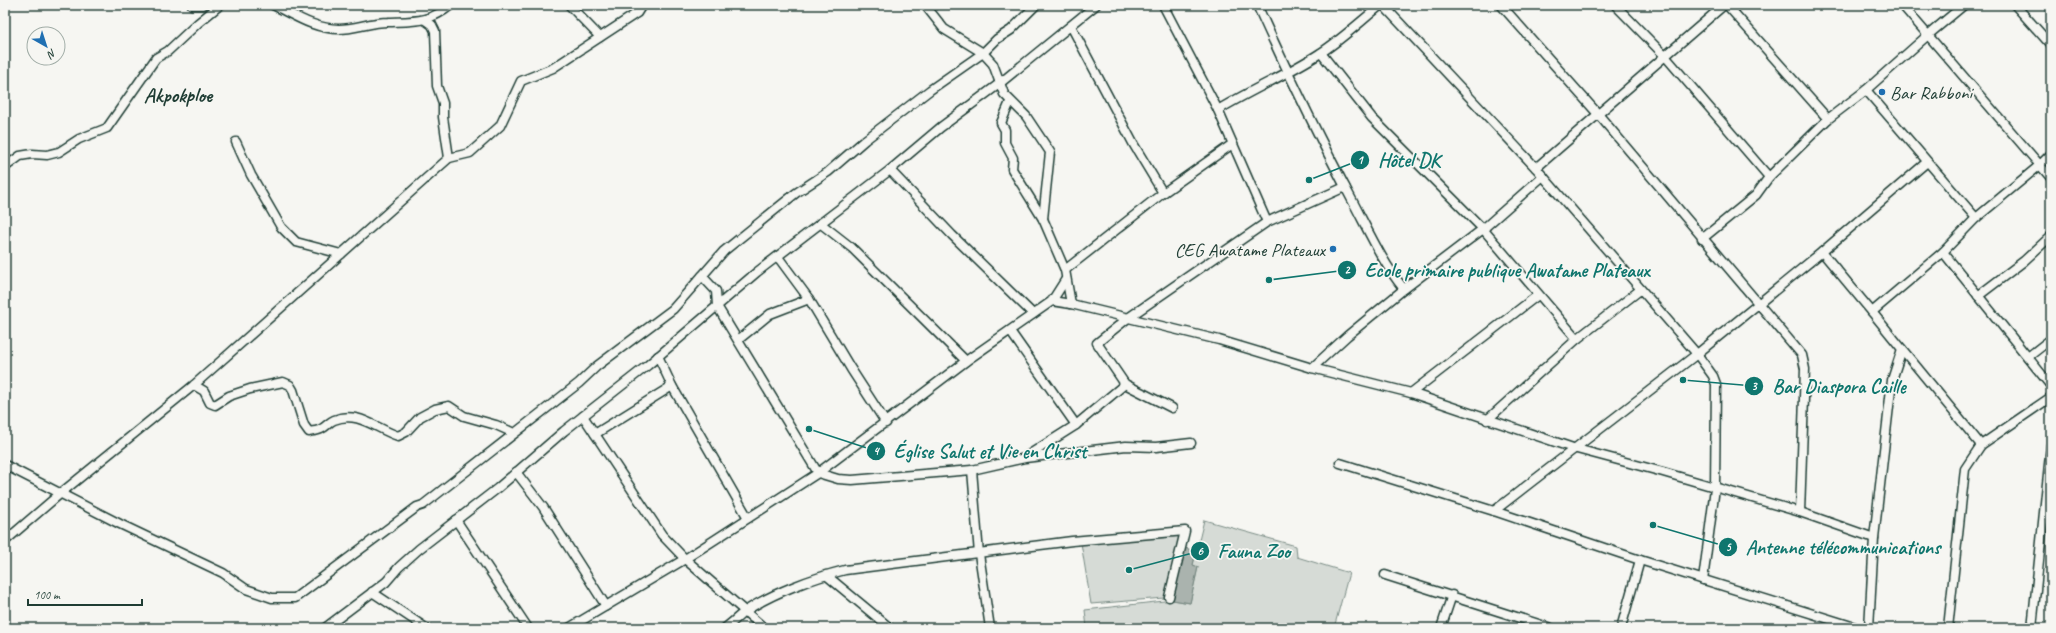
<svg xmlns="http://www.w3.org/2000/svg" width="2056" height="633" font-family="Caveat,sans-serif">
	<rect width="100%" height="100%" fill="#f6f6f2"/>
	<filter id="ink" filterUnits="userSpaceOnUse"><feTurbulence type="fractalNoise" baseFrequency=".025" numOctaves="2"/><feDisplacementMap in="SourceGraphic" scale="8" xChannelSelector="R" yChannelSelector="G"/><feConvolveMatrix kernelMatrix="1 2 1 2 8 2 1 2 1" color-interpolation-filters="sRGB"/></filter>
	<g filter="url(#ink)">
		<g fill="#d6dbd6" stroke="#7a8c85">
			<polygon points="1204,520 1296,546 1297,557 1349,573 1334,628 1087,628 1085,610 1173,600 1190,603 1198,567 1193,565"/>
			<polygon points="1180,536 1164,598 1091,604 1081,543"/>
		</g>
		<polygon fill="#aab3ae" stroke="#72847d" points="1185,548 1196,551 1193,565 1198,567 1190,603 1173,600"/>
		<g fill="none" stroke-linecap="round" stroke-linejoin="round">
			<defs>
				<g id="street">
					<polyline points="192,5 203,5"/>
					<path d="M273,5C294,15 314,29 339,29C355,29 371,22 388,22C414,21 429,23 451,5"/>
					<polyline points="569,5 600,37"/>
					<polyline points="925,5 944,29 983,53 993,64 1004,94 1026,116 1050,152 1043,219"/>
					<polyline points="1163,5 1218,110 1267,222"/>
					<path d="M1257,5C1287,71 1318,136 1352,200C1368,230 1382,262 1404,289"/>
					<polyline points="1383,5 1536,168 1697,354 1713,376 1716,384 1715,488 1703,580"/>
					<polyline points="1501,5 1598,114 1802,355 1805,369 1800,512"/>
					<polyline points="1615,5 1665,56 1769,177"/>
					<polyline points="1727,5 1828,119"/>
					<polyline points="1902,5 2051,178"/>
					<polyline points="2015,5 2051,45"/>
					<polyline points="425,20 432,25 435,31 437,86 443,103 443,117 449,158"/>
					<polyline points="1071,26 1134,145 1163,193"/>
					<polyline points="1321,53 1372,118 1483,229 1577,339"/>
					<polyline points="1866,90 1976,218"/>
					<polyline points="1010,102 1001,123 1005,130 1005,143 1013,158 1012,169 1043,219 1065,270 1071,304"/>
					<path d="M1218,110C1251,90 1286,75 1319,54C1341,40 1361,21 1381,5"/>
					<polyline points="236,142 251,175 281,227 296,242 341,254"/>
					<polyline points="5,167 20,156 32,154 47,155 59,152 79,139 107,128 156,58 168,51 198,23 220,5"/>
					<polyline points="1536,168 1724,5"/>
					<polyline points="890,170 952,235 1033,314"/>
					<polyline points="820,223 852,248 966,361"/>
					<polyline points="1702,239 1756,195 1769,177 1828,119 1866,90 1928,35 1964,5"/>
					<polyline points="1822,252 1872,312"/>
					<polyline points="1943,252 2051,386"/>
					<polyline points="778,257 809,299 851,369 886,423"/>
					<polyline points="1065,270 1163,193 1231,145"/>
					<polyline points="702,276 716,291 717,306 818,473 838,479 852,480 972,470 1025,458 1126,446 1156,447 1191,443"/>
					<polyline points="1978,296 2024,261 2051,236"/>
					<polyline points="1052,301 1071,304 1219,340 1312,368 1411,393 1573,448 1663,472 1800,512 1874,538"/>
					<polyline points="1010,331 1076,425"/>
					<polyline points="738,340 770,314 809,299"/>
					<polyline points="1902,349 1981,445"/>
					<polyline points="658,356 672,386 748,518"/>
					<polyline points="2028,357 2051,339"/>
					<polyline points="1312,368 1347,336 1404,289 1483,229 1543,176"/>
					<path d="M194,385L204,391L210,403L215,405L229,396L250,389L283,382L290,385L293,390L304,425L309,432C312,431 318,431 321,429C326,427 329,422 334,420C358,410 376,429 398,436L406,432L420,417L435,409L449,406L464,416L496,425L514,433"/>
					<polyline points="1411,393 1538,295"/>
					<polyline points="1172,408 1125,384 1097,343 1128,318 1267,222 1345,187"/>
					<polyline points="583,416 662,535 685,559 764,628"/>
					<polyline points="1487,420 1577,339 1640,290"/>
					<polyline points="595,434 672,386"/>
					<polyline points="1027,456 1076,425 1125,384"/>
					<polyline points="1340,463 1494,511 1640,560 1858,628"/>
					<polyline points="5,465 120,524 223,573 246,589 272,598 295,598 417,507 423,505 579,383 597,366 673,309 724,251 796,193 828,172 865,140 930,90 983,53 997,39 1011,30 1036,5"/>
					<polyline points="972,470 979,554 990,628"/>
					<polyline points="516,472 543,507 606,606"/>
					<polyline points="1494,511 1697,354 1822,252 1927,162"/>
					<polyline points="456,520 528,628"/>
					<polyline points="5,541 61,493 194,385 449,158 470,153 500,126 521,81 553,68 637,13 642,5"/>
					<polyline points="826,575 890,628"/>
					<polyline points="1385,575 1551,628"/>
					<polyline points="372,592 426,628"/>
					<polyline points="325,628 386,582 399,567 419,549 498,488 564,431 648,365 757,272 890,170 941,127 999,84 1096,5"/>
					<polyline points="569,628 685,559 818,473 966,361 1052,301 1066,279"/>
					<path d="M725,628C732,623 738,617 744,612C772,593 813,578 845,570L1072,541L1185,531L1169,597"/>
					<polyline points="1441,628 1452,595"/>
					<polyline points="1621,628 1640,560"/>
					<polyline points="1869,628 1874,538 1892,380 1902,349 1872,312 1943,252 1976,218 2040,165 2051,154"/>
					<polyline points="1948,628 1965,469 1981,445 2051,397"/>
					<polyline points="2032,628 2051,445"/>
				</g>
			</defs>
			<use href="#street" stroke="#1f3d34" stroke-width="11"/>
			<use href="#street" stroke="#f6f6f2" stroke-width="8"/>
		</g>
	</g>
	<g fill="#1f6fb2" stroke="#f6f6f2" stroke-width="1.5">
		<circle cx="1882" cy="92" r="4"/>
		<circle cx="1333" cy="249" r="4"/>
	</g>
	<g text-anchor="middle" stroke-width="3.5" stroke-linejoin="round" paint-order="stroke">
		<g font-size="19" fill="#1f3d34" stroke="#f6f6f2" text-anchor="start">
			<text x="1890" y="99">Bar Rabboni</text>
			<text x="1325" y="256" text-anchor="end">CEG Awatame Plateaux</text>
		</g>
		<g font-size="21" font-weight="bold" fill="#1f3d34" stroke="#f6f6f2">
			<text x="178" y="102">Akpokploe</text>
		</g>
	</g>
	<path fill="none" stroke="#0f766e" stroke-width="1.5" d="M1309 180L1360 160M1269 280L1347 270M1683 380L1754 386M809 429L876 451M1653 525L1728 547M1129 570L1200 551"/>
	<g fill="#0f766e" stroke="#f6f6f2" stroke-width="1.5">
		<circle cx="1309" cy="180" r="4"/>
		<circle cx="1269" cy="280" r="4"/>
		<circle cx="1683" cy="380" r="4"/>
		<circle cx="809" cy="429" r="4"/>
		<circle cx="1653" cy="525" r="4"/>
		<circle cx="1129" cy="570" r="4"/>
		<circle cx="1360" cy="160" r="10"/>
		<circle cx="1347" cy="270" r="10"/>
		<circle cx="1754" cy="386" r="10"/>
		<circle cx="876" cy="451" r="10"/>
		<circle cx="1728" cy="547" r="10"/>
		<circle cx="1200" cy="551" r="10"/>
	</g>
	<g font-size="12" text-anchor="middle" font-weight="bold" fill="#fff">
		<text x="1360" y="164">1</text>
		<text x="1347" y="274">2</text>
		<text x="1754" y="390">3</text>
		<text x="876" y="455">4</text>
		<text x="1728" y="551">5</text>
		<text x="1200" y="555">6</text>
	</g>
	<g font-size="20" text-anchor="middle" font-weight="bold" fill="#0f766e" stroke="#f6f6f2" stroke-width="3.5" stroke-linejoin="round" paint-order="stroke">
		<text x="1409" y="167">Hôtel DK</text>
		<text x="1507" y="277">Ecole primaire publique Awatame Plateaux</text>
		<text x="1839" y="393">Bar Diaspora Caille</text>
		<text x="990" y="458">Église Salut et Vie en Christ</text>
		<text x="1843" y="554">Antenne télécommunications</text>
		<text x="1254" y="558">Fauna Zoo</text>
	</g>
	<rect width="2056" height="633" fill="none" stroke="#f6f6f2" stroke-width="20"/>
	<rect x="10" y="10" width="2036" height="613" fill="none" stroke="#1f3d34" stroke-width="1.5" filter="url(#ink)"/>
	<g transform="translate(46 46) rotate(141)"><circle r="19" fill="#f6f6f2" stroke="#a0aca6"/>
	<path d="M0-3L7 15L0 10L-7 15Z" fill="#1f6fb2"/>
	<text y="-6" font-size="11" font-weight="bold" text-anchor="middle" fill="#1f3d34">N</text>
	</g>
	<path d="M28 599v6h114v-6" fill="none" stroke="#1f3d34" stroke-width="2"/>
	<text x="34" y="599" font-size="12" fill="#1f3d34" stroke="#f6f6f2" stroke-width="3" paint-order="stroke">100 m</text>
</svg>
